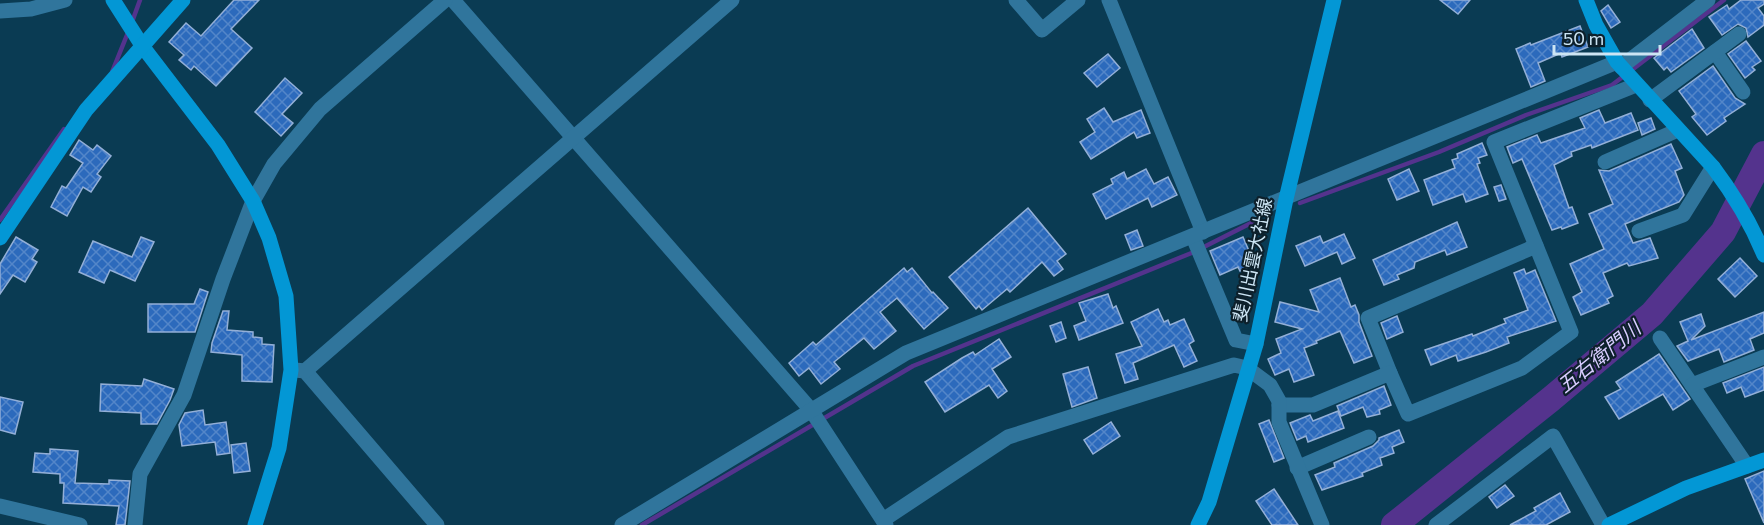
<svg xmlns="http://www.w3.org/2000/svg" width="1764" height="525" font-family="Commissioner,'Noto Sans JP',sans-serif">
	<defs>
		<pattern id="building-cross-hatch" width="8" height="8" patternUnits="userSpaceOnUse" patternTransform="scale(1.5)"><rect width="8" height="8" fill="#2c6abc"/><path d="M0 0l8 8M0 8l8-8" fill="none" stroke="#5386c9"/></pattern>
	</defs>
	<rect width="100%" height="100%" fill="#0a3b53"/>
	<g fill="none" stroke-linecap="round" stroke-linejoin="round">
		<g stroke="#54338d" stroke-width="4.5">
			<polyline points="132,22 140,0"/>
			<polyline points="112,72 129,30"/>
			<polyline points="1300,203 1439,152 1526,115 1612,85 1724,0"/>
			<polyline points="0,220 64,129"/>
			<polyline points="642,525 913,366 1194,252 1259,219"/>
		</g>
		<polyline stroke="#54338d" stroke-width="26" points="1394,525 1551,399 1652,314 1723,232 1764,154"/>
	</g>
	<g fill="url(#building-cross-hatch)" stroke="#93afd7" stroke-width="1.5">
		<polygon points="234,0 259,0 231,29 252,48 216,86 194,66 191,70 179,60 184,55 169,42 186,23 201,36"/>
		<polygon points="1440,0 1470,0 1458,14"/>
		<polygon points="1741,0 1764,0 1764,4 1758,8 1764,16 1764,25 1748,37 1746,28 1738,24 1722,35 1709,17 1727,5 1729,9"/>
		<polygon points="1608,5 1620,22 1611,28 1601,11"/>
		<polygon points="1580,26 1588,47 1562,57 1561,53 1538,63 1545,81 1531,87 1516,49 1530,43 1531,45"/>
		<polygon points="1692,29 1704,48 1671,72 1667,67 1664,70 1654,58"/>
		<polygon points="1746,41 1761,61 1752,67 1755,70 1745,78 1728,54"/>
		<polygon points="1108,54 1120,68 1097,87 1084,73"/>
		<polygon points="1713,66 1735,98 1745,104 1724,118 1726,121 1707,135 1692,117 1696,114 1679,91"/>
		<polygon points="285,78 302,93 282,114 293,123 281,136 255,112"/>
		<polygon points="1104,108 1113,122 1141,110 1150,133 1137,138 1134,132 1091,159 1080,142 1095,132 1087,119"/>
		<polygon points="1599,110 1605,123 1631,113 1638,130 1592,148 1591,145 1571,152 1572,156 1554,165 1569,208 1572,207 1578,223 1562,229 1561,227 1552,230 1522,159 1513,163 1507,147 1537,135 1541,143 1585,128 1580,118"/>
		<polygon points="1651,118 1655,129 1642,135 1638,123"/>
		<polygon points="79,140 93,150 97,145 111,156 97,174 101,177 91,192 83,187 67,216 51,207 62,186 66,188 83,163 70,155"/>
		<polygon points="1482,143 1487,155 1478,158 1480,163 1477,164 1488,194 1466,202 1463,194 1433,205 1424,180 1455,168 1452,160 1458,158 1457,154"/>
		<polygon points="1671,144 1682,168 1675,171 1684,195 1679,202 1625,224 1633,243 1650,238 1658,258 1629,266 1627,263 1603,273 1613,296 1607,299 1609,303 1581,315 1573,297 1582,292 1570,264 1604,249 1589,214 1613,204 1599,170 1609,171"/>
		<polygon points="1146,169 1154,184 1168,177 1177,195 1152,207 1148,198 1106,219 1093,194 1113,184 1111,179 1124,172 1127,179"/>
		<polygon points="1409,169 1419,191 1397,200 1388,179"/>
		<polygon points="1501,185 1506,199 1499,201 1494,187"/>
		<polygon points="1028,208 1066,254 1057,261 1063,269 1054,276 1042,262 1010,292 1007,289 982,310 979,306 976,309 949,277"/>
		<polygon points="1457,222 1467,247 1447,255 1445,250 1415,262 1414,268 1397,275 1399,279 1384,285 1373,260"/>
		<polygon points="1137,230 1143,246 1131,250 1125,235"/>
		<polygon points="1344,234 1355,258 1342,264 1337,252 1305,266 1296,246 1320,236 1323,243"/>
		<polygon points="16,237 38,250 32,259 37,262 25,282 13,275 0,294 0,264"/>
		<polygon points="141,237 154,242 135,281 110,270 104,283 79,272 93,241 132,257"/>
		<polygon points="1243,237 1255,265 1240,271 1238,267 1220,275 1210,251"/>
		<polygon points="1740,258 1757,276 1735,297 1718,279"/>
		<polygon points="904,268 907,272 912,268 932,293 933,292 948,308 924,329 897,298 880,312 896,331 874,349 864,338 834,362 840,369 821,384 809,368 799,376 789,363 813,342 816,345"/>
		<polygon points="1524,269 1526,274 1535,270 1556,321 1507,337 1509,343 1486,352 1458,361 1456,355 1431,365 1425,350 1472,334 1473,336 1506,323 1504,319 1528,310 1514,273"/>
		<polygon points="1340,278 1351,307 1355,305 1359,315 1359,322 1372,356 1354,363 1340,331 1316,341 1317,343 1304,348 1314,375 1294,382 1289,369 1275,375 1268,359 1281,353 1276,339 1302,329 1275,322 1280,302 1319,312 1310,290"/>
		<polygon points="200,289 208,292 195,332 148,332 148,304 194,304"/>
		<polygon points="1108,294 1113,308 1116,306 1123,323 1079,340 1074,326 1086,321 1079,303"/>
		<polygon points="1158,309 1164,322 1168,320 1170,325 1184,319 1194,341 1189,344 1197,361 1184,367 1174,345 1133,363 1138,379 1125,383 1116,354 1142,346 1131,322"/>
		<polygon points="223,311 229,311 227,330 253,332 253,337 262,338 262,344 274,345 272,382 242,381 242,355 211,352 212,343"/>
		<polygon points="1764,312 1764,333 1750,339 1754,350 1724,362 1719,349 1688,361 1677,346 1688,341 1680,322 1701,314 1705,326 1691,340"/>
		<polygon points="1397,316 1403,332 1387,339 1381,323"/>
		<polygon points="1061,322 1066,338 1056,342 1050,326"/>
		<polygon points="999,339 1011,357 992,369 1007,391 998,398 989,385 945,412 925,382 962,358 973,352 975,355"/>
		<polygon points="1659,354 1690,399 1673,410 1663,394 1619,419 1605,397 1621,389 1616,382"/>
		<polygon points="1088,367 1097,398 1072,407 1063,374"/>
		<polygon points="1764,367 1764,390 1745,397 1741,387 1727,393 1723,383"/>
		<polygon points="144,379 174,389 170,400 157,424 141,424 141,413 100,411 101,384 142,386"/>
		<polygon points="1384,386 1391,405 1379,410 1380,414 1367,417 1363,407 1341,416 1337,406"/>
		<polygon points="0,397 23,402 15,434 0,430"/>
		<polygon points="203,410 205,425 226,422 230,453 217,455 215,442 182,446 179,425 185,413"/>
		<polygon points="1338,411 1344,428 1308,442 1306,436 1297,440 1290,423 1310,415 1313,421"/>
		<polygon points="1269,420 1284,458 1274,462 1259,424"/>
		<polygon points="1111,422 1120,436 1093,454 1084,440"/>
		<polygon points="1399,430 1404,442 1392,447 1394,453 1380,458 1382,465 1362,473 1363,476 1322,490 1315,475 1335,467 1334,463 1373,446 1379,440 1379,438"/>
		<polygon points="246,443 250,471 234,473 231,445"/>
		<polygon points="50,449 78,451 75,483 109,484 109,480 130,481 125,525 116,525 119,506 63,503 64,483 60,483 60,474 33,472 35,453 50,454"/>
		<polygon points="1764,471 1764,523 1745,479"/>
		<polygon points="1505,485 1514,496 1497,508 1489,497"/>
		<polygon points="1274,489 1298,525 1272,525 1256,501"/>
		<polygon points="1560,493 1570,512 1546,525 1510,525 1536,511 1534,508"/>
	</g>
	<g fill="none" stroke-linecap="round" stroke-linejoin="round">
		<g stroke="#30759c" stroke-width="15">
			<polyline points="453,0 811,410 886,525"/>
			<polyline points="1016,0 1042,30 1078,0"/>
			<polyline points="1109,0 1203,232"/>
			<polyline points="0,11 31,9 65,0"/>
			<polyline points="1715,52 1743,92"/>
			<polyline points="1621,67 1708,0"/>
			<polyline points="1650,100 1739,34"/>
			<polyline points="1605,162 1678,130"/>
			<polyline points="1639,231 1683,215 1713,167"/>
			<polyline points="1193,237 1236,340 1256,344"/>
			<polyline points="1660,338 1747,466"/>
			<polyline points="295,370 305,371 437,525"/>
			<polyline points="305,371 732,0"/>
			<polyline points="1390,373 1368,318 1536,246"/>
			<polyline points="1692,385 1764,357"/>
			<polyline points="1279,405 1313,405 1390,373 1408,414 1522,368 1571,332 1494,142 1636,85"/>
			<polyline points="1297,468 1369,437"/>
			<polyline points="0,506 80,525"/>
			<polyline points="883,520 1008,437 1234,365 1247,368 1270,385 1279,401 1279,422 1322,525"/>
			<polyline points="135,525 140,474 184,395 223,279 253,201 274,164 320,109 445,0"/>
			<polyline points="622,525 906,353 1617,62"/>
			<polyline points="1436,525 1553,436 1603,525"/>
		</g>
		<g stroke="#0397d5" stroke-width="15">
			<polyline points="113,0 143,47 218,145 253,201 269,238 286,296 291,370 279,448 255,525"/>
			<path d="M1586,0L1596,25L1617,62L1713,167C1734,195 1751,223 1764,255"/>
			<polyline points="0,238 86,110 183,0"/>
			<polyline points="1198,525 1209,502 1256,344 1286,199 1334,0"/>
			<polyline points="1609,525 1686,488 1764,460"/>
		</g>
	</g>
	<g text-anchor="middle" stroke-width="4.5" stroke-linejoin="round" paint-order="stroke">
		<g font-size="18" fill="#cde5f4" stroke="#0d202b">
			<text transform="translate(1253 260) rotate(-78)" y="6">斐川出雲大社線</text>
		</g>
		<g font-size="20" font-style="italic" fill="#d9cdff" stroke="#0d202b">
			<text transform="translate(1599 357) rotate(-39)" y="7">五右衛門川</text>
		</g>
	</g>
	<path d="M1554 45v9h106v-9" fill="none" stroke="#cde5f4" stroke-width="3"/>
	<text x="1563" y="45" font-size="18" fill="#cde5f4" stroke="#0d202b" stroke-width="4.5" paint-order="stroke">50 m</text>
</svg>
